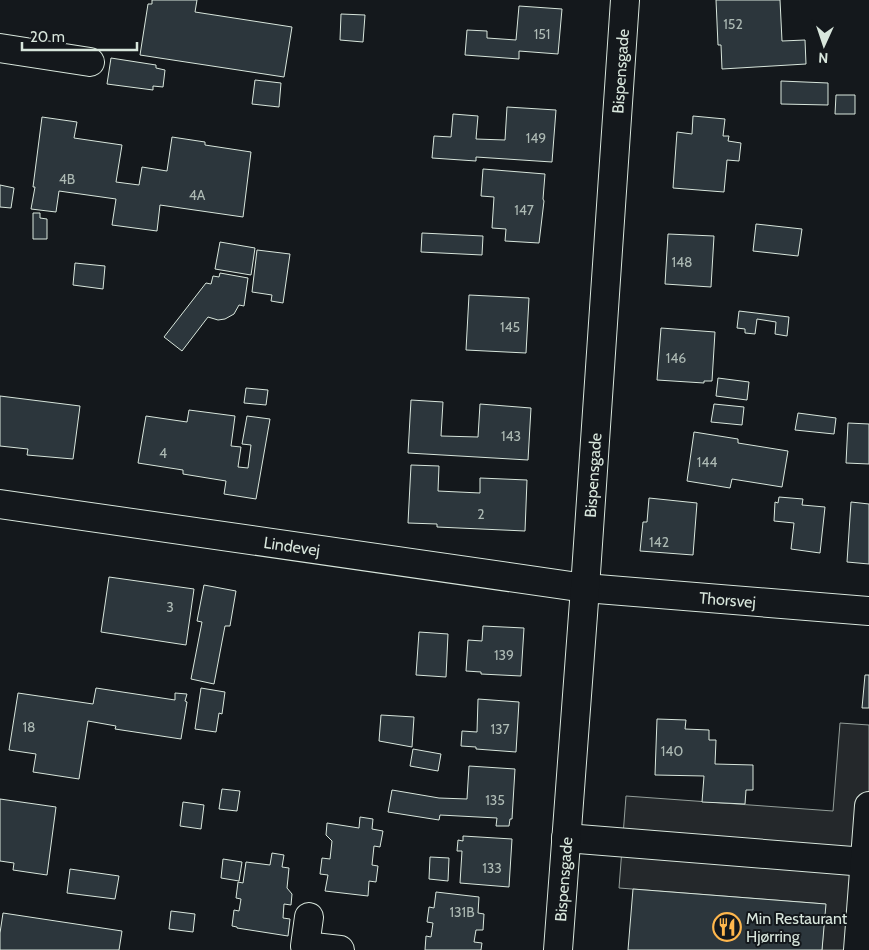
<svg xmlns="http://www.w3.org/2000/svg" width="869" height="950" font-family="Cabin,sans-serif">
	<rect width="100%" height="100%" fill="#14181c"/>
	<polygon fill="#24282b" stroke="#939e99" points="840,723 869,725 869,950 822,950 825,904 619,888 626,796 833,811"/>
	<g fill="#2c363c" stroke="#d8e6dc">
		<polygon points="152,0 197,0 195,12 292,27 284,77 140,55 148,4 152,4"/>
		<polygon points="716,0 780,0 782,41 805,40 806,64 722,69 721,45 718,45"/>
		<polygon points="519,6 562,9 558,54 519,51 519,59 465,55 467,30 487,31 487,38 516,40"/>
		<polygon points="341,14 365,15 363,42 340,40"/>
		<polygon points="111,58 156,65 156,68 165,70 163,87 153,86 153,90 107,84"/>
		<polygon points="255,80 281,83 279,107 252,104"/>
		<polygon points="781,81 828,83 828,105 781,104"/>
		<polygon points="836,95 855,95 855,114 835,114"/>
		<polygon points="507,107 556,110 552,162 476,157 476,161 432,158 434,136 451,137 453,114 478,116 476,139 505,140"/>
		<polygon points="693,116 725,119 723,136 729,136 728,141 741,143 739,161 727,160 724,192 673,188 677,132 692,134"/>
		<polygon points="42,117 77,122 74,138 122,145 116,182 139,185 142,167 167,171 172,137 205,142 205,145 251,152 243,217 160,205 157,231 112,225 116,199 59,191 56,212 31,209 35,187 33,187"/>
		<polygon points="483,169 545,174 543,199 544,201 539,243 505,241 506,229 492,228 494,197 481,196"/>
		<polygon points="0,185 14,188 11,208 0,207"/>
		<polygon points="33,213 40,213 40,218 47,219 47,239 33,239"/>
		<polygon points="756,224 802,229 798,256 753,251"/>
		<polygon points="422,233 483,236 482,255 421,252"/>
		<polygon points="668,234 714,236 711,287 665,284"/>
		<polygon points="220,242 255,248 251,275 215,269"/>
		<polygon points="257,250 290,254 283,303 271,301 272,295 252,292"/>
		<polygon points="75,263 105,266 103,289 73,285"/>
		<polygon points="220,273 248,278 244,306 239,305 234,314 225,319 218,320 208,317 182,351 164,337 206,283 211,284 213,276 219,277"/>
		<polygon points="469,295 529,298 526,353 466,350"/>
		<polygon points="739,311 789,317 787,336 775,334 776,322 757,319 755,334 745,333 745,329 737,328"/>
		<polygon points="661,328 715,332 712,381 704,381 704,383 657,380"/>
		<polygon points="718,378 749,382 747,400 716,396"/>
		<polygon points="246,388 268,390 266,405 244,403"/>
		<polygon points="0,396 80,406 73,459 27,455 28,449 0,446"/>
		<polygon points="411,400 443,402 441,436 478,437 480,404 531,408 528,460 408,453"/>
		<polygon points="714,404 744,407 742,425 711,422"/>
		<polygon points="189,410 235,416 231,446 241,447 238,467 248,468 251,445 242,444 247,416 270,419 256,499 224,494 226,481 183,474 183,470 138,463 146,416 187,422"/>
		<polygon points="798,413 836,418 834,434 795,430"/>
		<polygon points="848,423 869,424 869,464 846,463"/>
		<polygon points="694,432 738,439 738,443 788,451 782,487 732,479 730,488 687,481"/>
		<polygon points="411,465 439,466 438,491 480,493 480,478 527,480 525,531 437,527 437,524 408,523"/>
		<polygon points="779,497 803,499 802,505 825,507 820,553 791,549 794,523 774,521 775,502 778,503"/>
		<polygon points="649,498 697,503 693,555 640,551 643,522 647,522"/>
		<polygon points="851,502 869,504 869,564 847,562"/>
		<polygon points="109,577 194,589 186,645 101,632"/>
		<polygon points="204,585 236,591 230,626 225,626 214,684 191,679 202,622 197,621"/>
		<polygon points="483,626 524,628 521,676 481,674 481,672 466,671 468,640 482,641"/>
		<polygon points="419,632 448,634 446,677 416,675"/>
		<polygon points="865,675 869,675 869,708 862,708"/>
		<polygon points="96,688 175,700 175,693 187,694 185,701 187,702 181,739 115,729 116,726 88,721 79,779 33,772 36,754 9,750 18,693 93,704"/>
		<polygon points="201,688 225,692 222,714 219,713 216,732 195,729"/>
		<polygon points="478,699 519,702 516,752 476,749 476,747 461,746 462,731 477,732"/>
		<polygon points="381,715 414,717 412,747 379,741"/>
		<polygon points="657,719 686,720 685,729 709,730 709,740 716,740 715,764 753,765 753,790 746,790 745,804 702,802 704,776 655,775"/>
		<polygon points="413,749 441,754 438,771 410,766"/>
		<polygon points="469,766 515,769 512,819 510,819 509,826 496,826 497,818 440,815 439,820 388,812 392,790 439,798 467,799"/>
		<polygon points="222,789 240,791 237,811 219,809"/>
		<polygon points="0,799 56,807 47,875 13,870 14,863 0,861"/>
		<polygon points="183,802 204,805 201,829 180,826"/>
		<polygon points="360,817 373,819 372,829 383,831 380,847 374,846 372,865 378,866 376,882 369,881 368,896 325,891 328,875 320,874 322,858 330,859 332,841 326,835 327,823 359,828"/>
		<polygon points="463,836 512,839 509,887 460,883 462,851 457,851 458,840 463,841"/>
		<polygon points="272,853 284,855 282,867 289,868 287,888 292,894 291,905 284,904 283,918 290,919 288,936 237,928 237,927 232,926 234,910 239,911 241,899 236,898 238,882 243,883 246,862 270,865"/>
		<polygon points="430,857 449,858 448,881 429,879"/>
		<polygon points="223,859 242,862 239,881 221,878"/>
		<polygon points="70,869 119,876 115,899 67,893"/>
		<polygon points="633,889 826,904 822,950 628,950"/>
		<polygon points="436,892 479,897 478,913 484,914 483,930 476,930 474,942 482,943 481,950 425,950 426,936 431,937 433,923 427,922 429,907 434,908"/>
		<polygon points="171,911 195,914 193,932 169,929"/>
		<polygon points="3,913 122,931 119,950 0,950 0,933"/>
	</g>
	<g fill="none" stroke-linecap="round" stroke-linejoin="round">
		<defs>
			<g id="minor">
				<polyline points="0,48 90,62"/>
				<path id="s1" d="M0,504L585,588L869,611"/>
				<polyline points="566,838 865,862"/>
				<polyline points="309,917 305,946 340,950"/>
				<path id="s2" d="M558,950L585,588L625,0"/>
				<polyline points="858,950 869,806"/>
			</g>
		</defs>
		<use href="#minor" stroke="#d8e6dc" stroke-width="30"/>
		<use href="#minor" stroke="#14181c" stroke-width="28"/>
	</g>
	<defs>
		<symbol id="restaurant-ring" viewBox="-11 -11 22 22"><circle r="9.5" fill="#14181c" stroke="#ffb74d" stroke-width="1.5"/><path d="M-5-6h1v4h1v-4h1v4h1v-4h1v5L-1.5 .5V6h-2V.5L-5-1ZM5-6V6H3V1.5H1.5Q1.5-4 5-6Z" fill="#ffb74d"/></symbol>
	</defs>
	<g fill-rule="evenodd">
		<use href="#restaurant-ring" x="711" y="911" width="32" height="32"/>
	</g>
	<g text-anchor="middle" stroke-width="4" stroke-linejoin="round" paint-order="stroke">
		<g font-size="14" fill="#adbab4">
			<text x="733" y="29">152</text>
			<text x="542" y="39">151</text>
			<text x="536" y="143">149</text>
			<text x="67" y="184">4B</text>
			<text x="197" y="200">4A</text>
			<text x="524" y="215">147</text>
			<text x="682" y="267">148</text>
			<text x="510" y="332">145</text>
			<text x="676" y="363">146</text>
			<text x="511" y="441">143</text>
			<text x="163" y="458">4</text>
			<text x="707" y="467">144</text>
			<text x="481" y="519">2</text>
			<text x="659" y="547">142</text>
			<text x="170" y="612">3</text>
			<text x="504" y="660">139</text>
			<text x="29" y="732">18</text>
			<text x="500" y="734">137</text>
			<text x="672" y="756">140</text>
			<text x="495" y="805">135</text>
			<text x="492" y="873">133</text>
			<text x="462" y="917">131B</text>
		</g>
		<g font-size="16" fill="#d8e6dc" stroke="#14181c">
			<text dy="6" stroke="none"><textPath href="#s2" startOffset="881">Bispensgade</textPath></text>
			<text dy="6" stroke="none"><textPath href="#s2" startOffset="476">Bispensgade</textPath></text>
			<text dy="6" stroke="none"><textPath href="#s1" startOffset="295">Lindevej</textPath></text>
			<text dy="6" stroke="none"><textPath href="#s1" startOffset="734">Thorsvej</textPath></text>
			<text dy="6" stroke="none"><textPath href="#s2" startOffset="71">Bispensgade</textPath></text>
		</g>
		<g font-size="16" fill="#d8e6dc" stroke="#14181c" text-anchor="start">
			<text x="746" y="924">Min Restaurant<tspan x="746" dy="18">Hjørring</tspan></text>
		</g>
	</g>
	<g transform="translate(824 45) rotate(183)" stroke="#14181c" stroke-width="4" paint-order="stroke">
	<path d="M0-4L9 19L0 12L-9 19Z" fill="#d8e6dc"/>
	<text y="-8" font-size="14" font-weight="bold" text-anchor="middle" fill="#d8e6dc">N</text>
	</g>
	<path d="M22 42v8h115v-8" fill="none" stroke="#d8e6dc" stroke-width="2.5"/>
	<text x="30" y="42" font-size="15" fill="#d8e6dc" stroke="#14181c" stroke-width="4" paint-order="stroke">20 m</text>
</svg>
